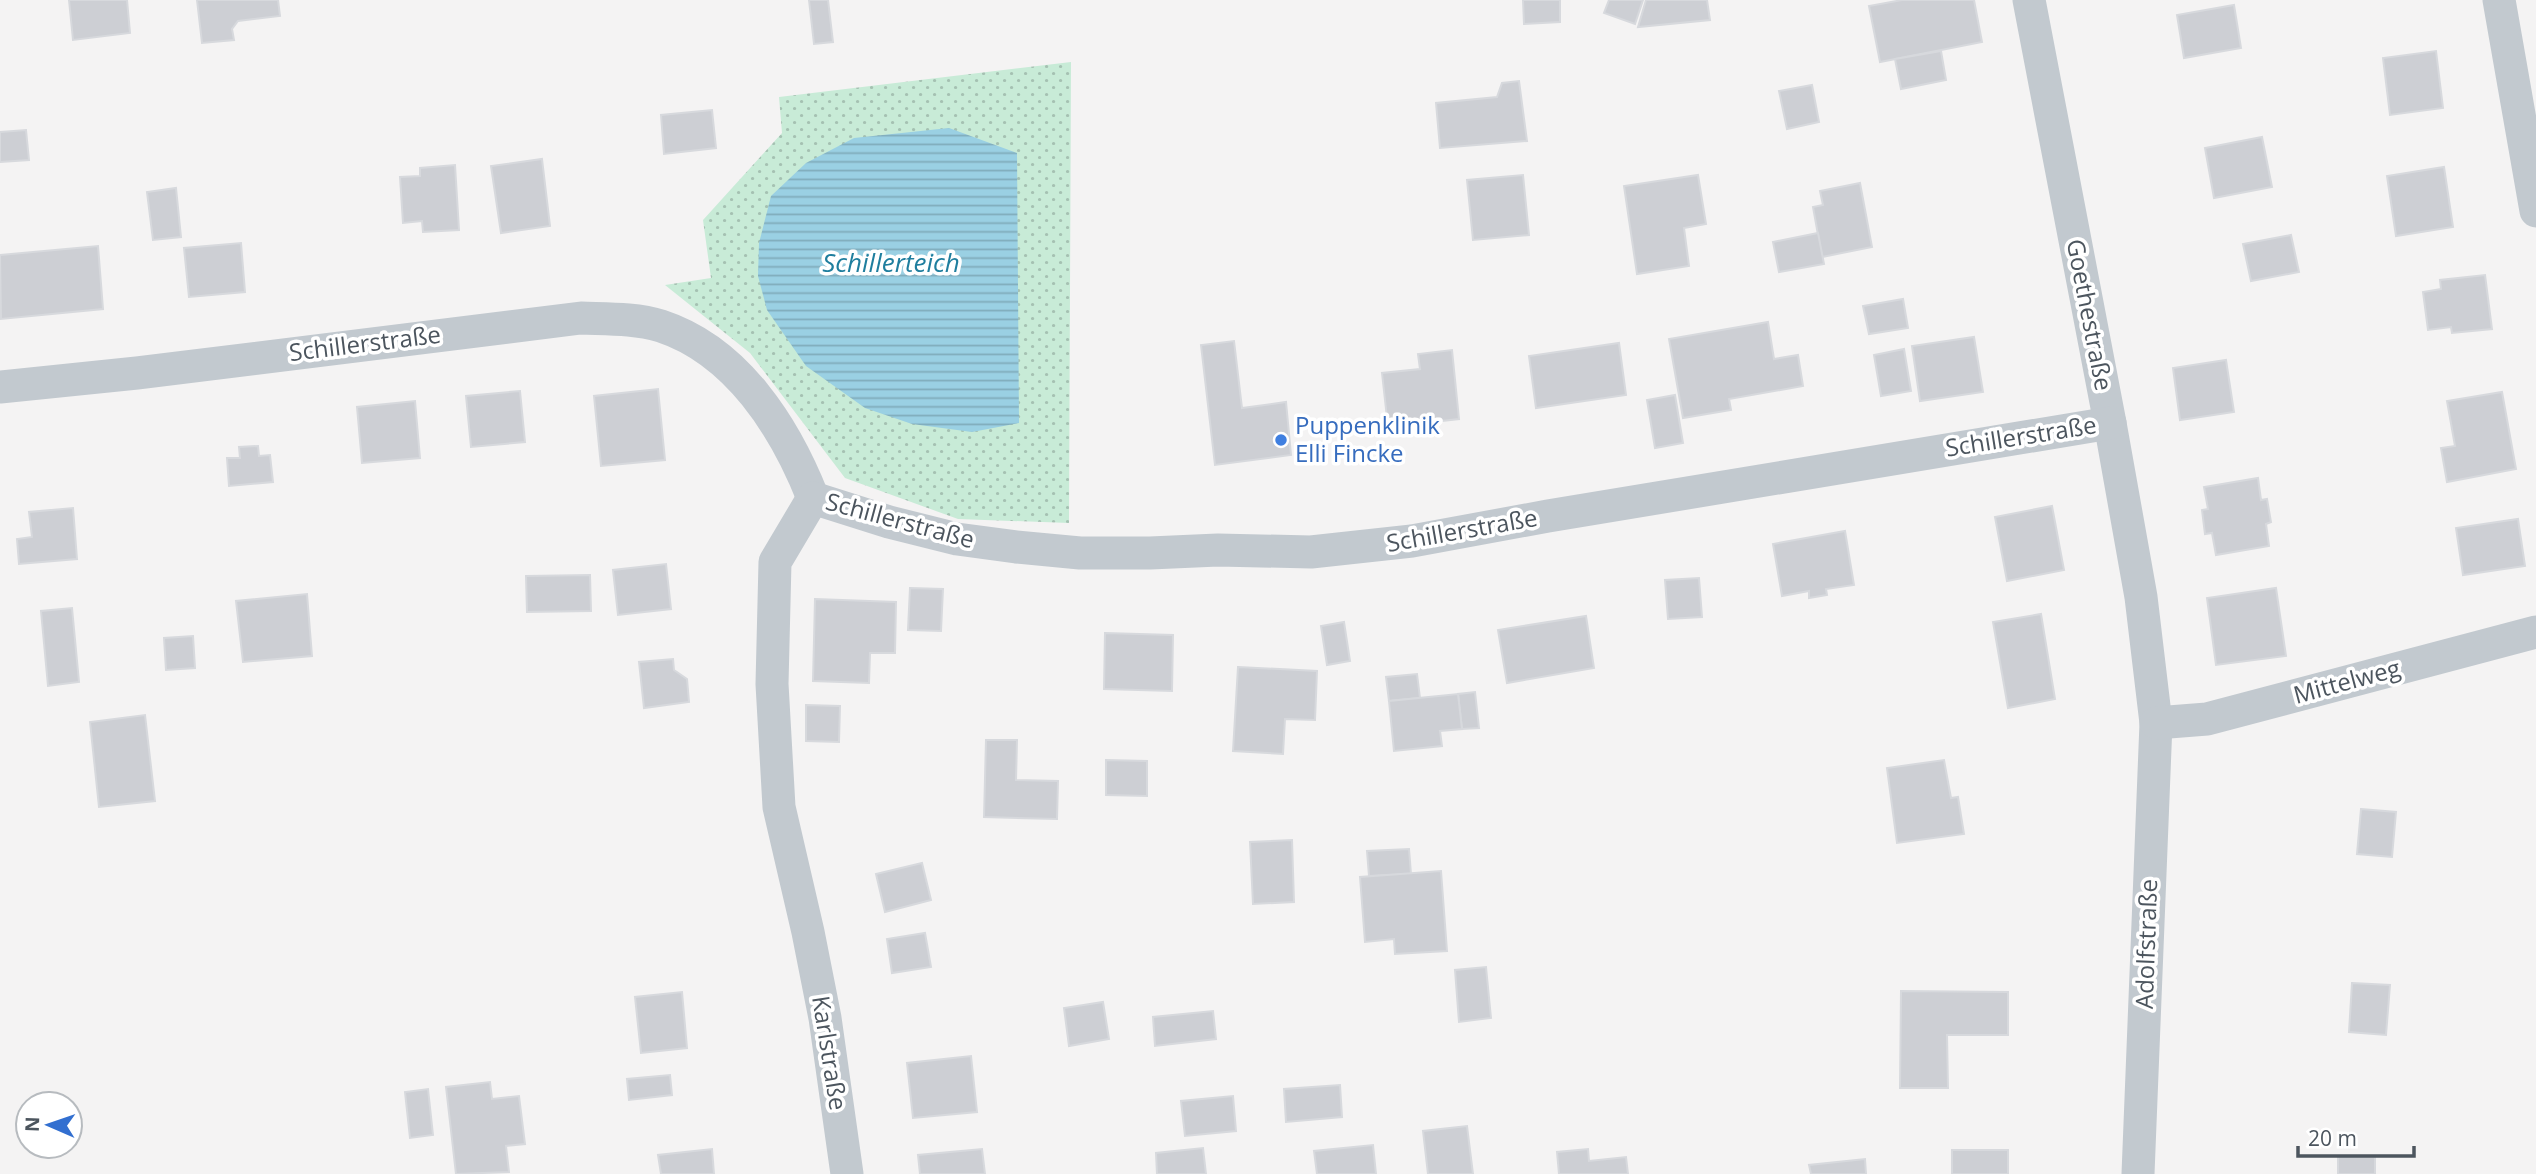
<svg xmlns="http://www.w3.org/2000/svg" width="2536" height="1174" font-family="'Open Sans',sans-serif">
	<defs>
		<pattern id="green-dots" width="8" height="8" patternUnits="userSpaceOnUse" patternTransform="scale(1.75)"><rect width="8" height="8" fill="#c8ebd7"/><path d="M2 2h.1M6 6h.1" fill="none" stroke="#a5c1b2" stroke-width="1.8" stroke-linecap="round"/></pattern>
		<pattern id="water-rules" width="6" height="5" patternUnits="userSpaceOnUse" patternTransform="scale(1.75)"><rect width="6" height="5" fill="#9ad0e3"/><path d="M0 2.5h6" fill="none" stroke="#80acbb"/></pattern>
	</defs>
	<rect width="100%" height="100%" fill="#f4f3f3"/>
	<polygon fill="url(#green-dots)" points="1071,62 1069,523 958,519 845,478 750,353 665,285 711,278 703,220 782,133 779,97"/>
	<polygon fill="url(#water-rules)" points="949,128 1017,153 1019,423 972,432 912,424 865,408 806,366 767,310 758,276 759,243 771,196 806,163 854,138"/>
	<g fill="#cdcfd4" stroke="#d7d9dd" stroke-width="2">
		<polygon points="69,0 127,0 130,33 73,40"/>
		<polygon points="197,0 278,0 280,16 238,21 232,29 234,40 202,43"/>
		<polygon points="809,0 828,0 833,42 814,44"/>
		<polygon points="1523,0 1560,0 1560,22 1524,24"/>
		<polygon points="1609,0 1643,0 1635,24 1604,13"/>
		<polygon points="1646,0 1707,0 1710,20 1638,27"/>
		<polygon points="1902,0 1974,0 1982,42 1880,62 1869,6"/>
		<polygon points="2234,5 2241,48 2184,58 2177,15"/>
		<polygon points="1941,51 1946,80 1901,89 1895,59"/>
		<polygon points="2436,51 2443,108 2390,115 2383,58"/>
		<polygon points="1519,81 1527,141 1440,148 1436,103 1497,97 1502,83"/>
		<polygon points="1812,85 1819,122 1787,129 1779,91"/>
		<polygon points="712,110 716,148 664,154 661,115"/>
		<polygon points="26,130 29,160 0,162 0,132"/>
		<polygon points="2262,137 2272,187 2214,198 2205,148"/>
		<polygon points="542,159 550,226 501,233 491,166"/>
		<polygon points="455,165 459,230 423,232 422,221 403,223 400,177 420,176 420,168"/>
		<polygon points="2444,167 2453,227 2396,236 2387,176"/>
		<polygon points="1523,175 1529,235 1473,240 1467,180"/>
		<polygon points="1698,175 1706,224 1684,228 1689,266 1637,274 1624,186"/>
		<polygon points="1860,183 1872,247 1822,257 1813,207 1823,205 1820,191"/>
		<polygon points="176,188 181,237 153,240 147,192"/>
		<polygon points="1818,233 1824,264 1779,272 1773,242"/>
		<polygon points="2291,235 2299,272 2251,281 2243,244"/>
		<polygon points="241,243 245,292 189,297 184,248"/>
		<polygon points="98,246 103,309 1,319 0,255"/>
		<polygon points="2485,275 2492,329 2452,333 2451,327 2428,330 2423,292 2441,289 2440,280"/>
		<polygon points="1903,299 1908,328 1869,334 1863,306"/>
		<polygon points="1768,322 1774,359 1798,355 1803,386 1729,399 1731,410 1683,418 1669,339"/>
		<polygon points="1974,337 1983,392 1920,401 1912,346"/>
		<polygon points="1234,341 1242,408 1286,402 1291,455 1215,465 1201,345"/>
		<polygon points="1619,343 1626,395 1536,408 1529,356"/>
		<polygon points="1904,349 1911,391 1881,396 1874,355"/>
		<polygon points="1452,350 1459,419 1388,427 1382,373 1420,369 1418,354"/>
		<polygon points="2226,360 2234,412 2180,420 2173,368"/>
		<polygon points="658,389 665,460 601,466 594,396"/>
		<polygon points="520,391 525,442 471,447 466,396"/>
		<polygon points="2502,392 2516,469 2447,482 2441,448 2455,446 2447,401"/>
		<polygon points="1675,395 1683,443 1655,448 1647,400"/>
		<polygon points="415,401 420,458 362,463 357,407"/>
		<polygon points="258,446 259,456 270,455 273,482 229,486 227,458 240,458 239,447"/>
		<polygon points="2258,478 2261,500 2267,499 2271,522 2266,524 2269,546 2216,555 2212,533 2205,534 2202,510 2208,509 2204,487"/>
		<polygon points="2052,506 2064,570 2007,581 1995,517"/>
		<polygon points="73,508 77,559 19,564 17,539 32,537 29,512"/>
		<polygon points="2518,519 2525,566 2463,575 2456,528"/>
		<polygon points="1845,531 1854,585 1826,589 1827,595 1809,598 1809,591 1782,596 1773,544"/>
		<polygon points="666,564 671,609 618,615 613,570"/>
		<polygon points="590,575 591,611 527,612 526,576"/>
		<polygon points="1699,578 1702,617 1668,619 1665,580"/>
		<polygon points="910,588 943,589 941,631 908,630"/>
		<polygon points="2276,588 2286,656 2216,665 2207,598"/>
		<polygon points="307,594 312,656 243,662 236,601"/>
		<polygon points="815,599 896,602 895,653 870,653 869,683 813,681"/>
		<polygon points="72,608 79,682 48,686 41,611"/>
		<polygon points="2041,614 2055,699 2008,708 1993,622"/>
		<polygon points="1586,616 1594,668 1507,683 1498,630"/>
		<polygon points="1344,622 1350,661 1327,665 1321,626"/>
		<polygon points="1105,633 1173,635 1172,691 1104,689"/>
		<polygon points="193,636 195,668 166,670 164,638"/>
		<polygon points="673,659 674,670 687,679 689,702 644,708 639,662"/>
		<polygon points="1238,667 1317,671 1315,720 1285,719 1283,754 1233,751"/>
		<polygon points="1417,674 1420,698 1389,701 1386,677"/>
		<polygon points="1475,692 1479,728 1462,729 1458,694"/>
		<polygon points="1458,694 1462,729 1440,731 1442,746 1394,751 1389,701"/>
		<polygon points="806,705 840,706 839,742 806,741"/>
		<polygon points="145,715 155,801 99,807 90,722"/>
		<polygon points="986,740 1017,740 1016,780 1058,781 1057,819 984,817"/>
		<polygon points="1106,760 1147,761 1147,796 1106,795"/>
		<polygon points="1944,760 1951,798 1958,797 1964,834 1897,843 1887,768"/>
		<polygon points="2361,809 2396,812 2392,857 2357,854"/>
		<polygon points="1292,840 1294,902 1253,904 1250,842"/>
		<polygon points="1409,849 1411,874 1369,876 1367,851"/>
		<polygon points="922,863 931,900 885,912 876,874"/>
		<polygon points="1441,871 1447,951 1395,954 1394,939 1365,942 1360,877"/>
		<polygon points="925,933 931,967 892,973 887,939"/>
		<polygon points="1486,967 1491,1018 1459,1022 1455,970"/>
		<polygon points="2352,983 2390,985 2386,1035 2349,1032"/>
		<polygon points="1901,991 2008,992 2008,1035 1947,1035 1948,1088 1900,1088"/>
		<polygon points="682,992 687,1048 641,1053 635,997"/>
		<polygon points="1103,1002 1109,1039 1069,1046 1064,1008"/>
		<polygon points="1213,1011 1216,1039 1155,1046 1153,1017"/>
		<polygon points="971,1056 977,1112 913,1118 907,1063"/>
		<polygon points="670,1075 672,1095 629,1100 627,1079"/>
		<polygon points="490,1082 492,1099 519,1096 525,1144 506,1146 509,1172 456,1174 446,1087"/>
		<polygon points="1340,1085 1342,1117 1286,1122 1284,1089"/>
		<polygon points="428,1089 433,1135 410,1138 405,1092"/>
		<polygon points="1233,1096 1236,1131 1185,1136 1181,1101"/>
		<polygon points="1467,1126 1473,1174 1428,1174 1423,1131"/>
		<polygon points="1373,1145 1376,1174 1317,1174 1314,1151"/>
		<polygon points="1203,1148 1206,1174 1157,1174 1156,1153"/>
		<polygon points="712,1149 714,1174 661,1174 658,1155"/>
		<polygon points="982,1149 985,1174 920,1174 918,1155"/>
		<polygon points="1588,1149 1589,1161 1626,1157 1628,1174 1559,1174 1557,1152"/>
		<rect x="1952" y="1150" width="56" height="24"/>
		<polygon points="2338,1156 2375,1157 2375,1174 2338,1174"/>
		<polygon points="1865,1159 1866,1174 1811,1174 1809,1165"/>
	</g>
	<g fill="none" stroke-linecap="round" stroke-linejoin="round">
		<g stroke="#c2c9cf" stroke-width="33">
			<polyline points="2029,0 2110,423 2141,597 2156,723 2138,1174"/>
			<polyline points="2499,0 2536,211"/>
			<path d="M0,387L137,373L581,318C607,319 635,318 661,326C737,351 785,427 813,498"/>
			<polyline points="813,498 889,522 957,539 1016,547 1080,553 1150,553 1218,550 1311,552 1412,541 1548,516 2110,423"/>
			<polyline points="813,498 775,562 772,684 779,807 808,932 825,1018 847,1174"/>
			<polyline points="2156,723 2207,719 2536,632"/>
		</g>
	</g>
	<circle fill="#3f7fe0" stroke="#fff" stroke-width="2.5" cx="1281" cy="440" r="7"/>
	<g text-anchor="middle" stroke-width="7" stroke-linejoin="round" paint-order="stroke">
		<g font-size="24" fill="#4c555e" stroke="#fff">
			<text transform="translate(2089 315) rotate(79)" y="8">Goethestraße</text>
			<text transform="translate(365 344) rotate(-7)" y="8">Schillerstraße</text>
			<text transform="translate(2021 437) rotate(-9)" y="8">Schillerstraße</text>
			<text transform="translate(900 521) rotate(15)" y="8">Schillerstraße</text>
			<text transform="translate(1462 531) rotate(-10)" y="8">Schillerstraße</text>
			<text transform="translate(2347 682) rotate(-15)" y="8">Mittelweg</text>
			<text transform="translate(2147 944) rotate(-88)" y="8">Adolfstraße</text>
			<text transform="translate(829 1053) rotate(81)" y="8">Karlstraße</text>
		</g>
		<g font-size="24" fill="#366cbe" stroke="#fff" text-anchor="start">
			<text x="1295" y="434">Puppenklinik<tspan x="1295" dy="28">Elli Fincke</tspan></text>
		</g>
		<g font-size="26" font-style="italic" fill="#1f7e9e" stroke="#fff">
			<text x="891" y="272">Schillerteich</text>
		</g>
	</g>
	<g transform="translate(49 1125) rotate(272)"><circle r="33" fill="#ffffff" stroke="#b7bbbf" stroke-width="2"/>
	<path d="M0-5L12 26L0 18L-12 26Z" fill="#326fd0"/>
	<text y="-10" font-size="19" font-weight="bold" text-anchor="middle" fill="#4c555e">N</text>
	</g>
	<path d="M2298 1146v10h116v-10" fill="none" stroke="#4c555e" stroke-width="3.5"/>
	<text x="2308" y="1146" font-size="21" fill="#4c555e" stroke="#ffffff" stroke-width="5" paint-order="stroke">20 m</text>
</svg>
